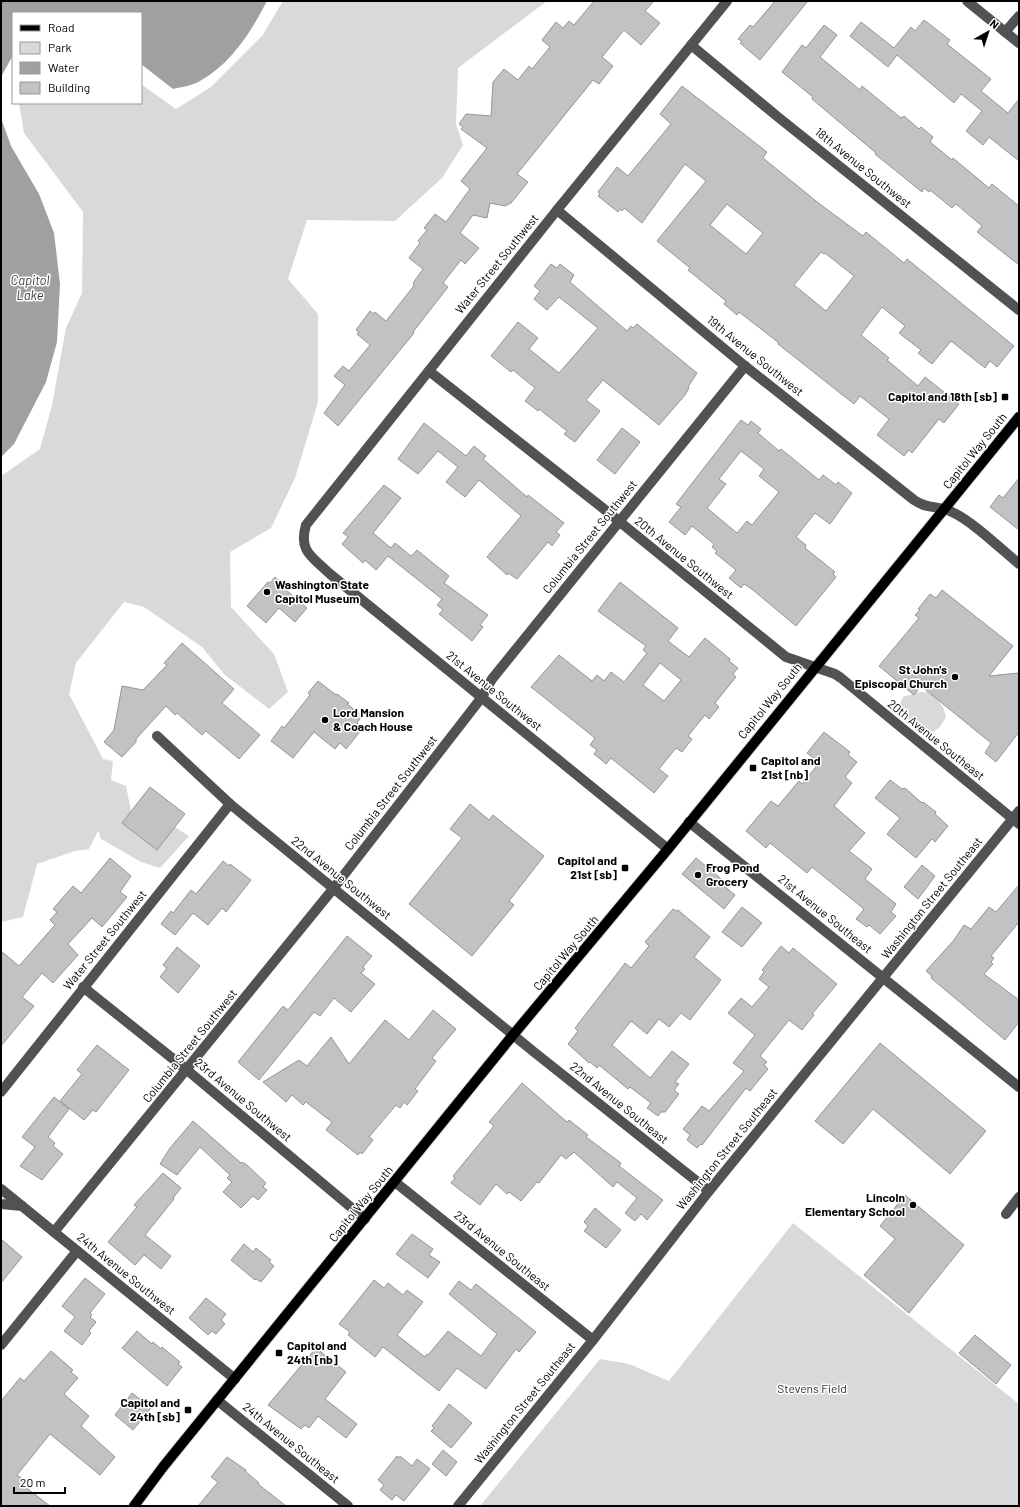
<svg xmlns="http://www.w3.org/2000/svg" width="1020" height="1507" font-family="Barlow,sans-serif">
	<rect width="100%" height="100%" fill="#fff"/>
	<g fill="#d9d9d9">
		<polygon points="283,1 547,1 458,68 456,124 463,145 442,178 395,221 307,220 288,279 318,314 318,402 295,478 271,528 230,552 231,607 274,654 288,692 269,709 225,675 202,647 144,607 124,602 76,663 69,694 103,759 113,761 111,780 126,786 132,816 162,819 189,836 160,868 141,862 101,839 98,831 89,849 75,851 37,864 23,917 1,922 1,476 40,449 52,405 66,328 82,293 83,212 24,133 19,103 141,103 141,84 176,109 211,87 262,36"/>
		<polygon points="920,692 932,692 943,707 946,717 940,727 933,732 930,730 927,735 916,731 899,706 903,697"/>
		<polygon points="793,1223 1019,1404 1019,1506 480,1506 600,1359 629,1364 669,1381"/>
	</g>
	<g fill="#a0a0a0">
		<path d="M1,1H267C251,32 231,64 200,81C192,86 181,87 173,89L141,64V13H13V55L1,77Z"/>
		<polygon points="1,118 11,146 39,194 54,233 60,284 57,342 46,382 14,444 1,457"/>
	</g>
	<g fill="#c2c2c2" stroke="#969696" fill-rule="evenodd">
		<polygon points="594,1 654,1 645,11 660,23 641,45 624,30 602,57 613,66 599,84 593,80 517,174 528,182 511,203 505,206 490,203 487,218 473,215 460,233 479,248 465,264 461,260 443,283 448,287 413,332 414,333 338,426 324,413 345,385 334,376 343,366 349,371 370,345 357,334 359,332 356,330 370,311 374,314 375,312 386,321 413,287 414,284 413,283 423,269 409,258 420,243 418,241 427,230 424,228 435,214 446,222 470,189 461,181 487,148 461,129 463,127 459,124 466,114 491,116 493,82 504,69 518,80 529,66 532,69 550,47 542,40 556,22 563,28 569,21 574,25"/>
		<polygon points="775,1 808,1 760,60 740,43 742,41 738,39 750,25 753,27"/>
		<polygon points="924,20 950,40 947,44 991,79 981,91 1008,113 1019,99 1019,161 989,137 983,145 966,131 982,111 961,94 954,103 897,55 888,67 850,36 861,22 894,48 911,27 915,31"/>
		<polygon points="824,25 837,35 820,57 860,90 862,86 901,118 904,116 919,129 921,127 933,137 930,142 952,160 953,158 989,188 992,184 1019,206 1019,265 977,232 982,226 956,204 952,208 930,190 929,192 924,188 922,192 875,154 876,153 812,99 813,97 782,72 802,45 806,48"/>
		<path d="M682,86L767,152L763,158L821,205L863,236L866,232L904,263L907,259L1014,346L997,367L990,361L985,368L951,341L932,364L918,353L921,350L899,333L905,326L882,307L861,335L889,358L887,360L918,386L925,377L959,404L944,423L939,419L912,453L909,450L904,456L877,435L889,419L860,396L854,404L778,344L779,343L756,325L739,312L737,315L724,304L726,301L688,270L690,268L657,241L706,181L685,164L642,223L624,208L622,211L620,209L618,212L598,196L600,194L598,192L617,167L628,176L671,124L660,114ZM727,204L763,233L746,254L710,225ZM821,252L824,254L825,253L854,276L826,311L794,285Z"/>
		<polygon points="551,264 557,268 560,264 574,275 570,282 627,331 631,326 633,328 637,324 697,373 688,387 689,388 685,395 659,425 603,380 586,400 600,411 575,442 564,434 567,431 539,409 538,411 525,401 535,388 513,370 511,372 491,356 518,322 538,338 529,349 559,373 598,328 559,297 547,310 534,299 540,291 534,286"/>
		<path d="M741,420L748,425L751,421L761,429L758,433L779,451L781,449L819,480L823,475L836,485L838,482L852,493L830,524L815,513L796,537L806,545L805,548L835,572L833,574L836,577L796,626L753,590L744,584L741,588L729,578L736,570L715,553L717,551L712,547L714,544L692,526L685,535L669,522L681,507L676,504ZM741,451L764,469L759,476L779,492L752,525L747,521L737,533L707,508L726,484L719,479Z"/>
		<polygon points="424,423 466,456 474,446 486,456 483,459 527,497 528,495 564,523 556,532 560,535 552,546 548,542 517,579 508,573 507,575 487,557 521,516 479,480 465,497 446,482 458,467 438,451 418,474 398,459"/>
		<polygon points="622,428 640,442 615,474 597,460"/>
		<polygon points="1019,478 1019,530 990,507 999,495 1003,498"/>
		<polygon points="384,485 401,498 373,533 391,548 395,543 411,556 417,550 449,576 444,583 488,615 480,625 483,627 472,641 439,614 443,610 437,605 442,599 388,556 376,570 365,560 363,563 342,544 348,537 343,533"/>
		<polygon points="275,577 286,587 285,589 307,608 295,622 279,608 266,623 247,606 268,582 270,583"/>
		<path d="M620,582L678,628L668,641L689,657L705,638L730,659L729,661L738,668L733,674L736,677L715,703L719,707L709,719L705,715L688,736L692,739L682,752L676,748L659,769L668,776L654,793L611,758L606,764L594,754L597,750L590,745L595,738L531,687L559,655L592,681L597,675L604,681L611,672L624,682L647,653L643,650L646,646L598,611ZM660,663L681,680L664,701L643,685Z"/>
		<polygon points="942,590 1013,646 989,676 1019,673 1019,732 996,762 985,753 991,743 964,721 921,686 914,695 879,666 919,618 915,615 920,610 918,609 930,594 936,598"/>
		<polygon points="182,643 234,689 222,703 260,735 239,759 206,731 202,735 177,713 175,715 166,706 136,739 136,742 122,757 104,742 114,730 122,686 143,690 167,665 164,663"/>
		<polygon points="318,681 336,695 337,694 349,703 347,704 362,716 357,723 363,728 346,749 340,743 335,749 314,732 293,758 271,741 282,726 284,728 310,695 308,693"/>
		<polygon points="824,732 850,752 848,755 857,762 845,777 852,783 834,806 865,833 849,851 872,869 865,879 896,904 891,912 896,916 880,934 869,925 867,927 856,919 864,909 812,867 807,873 770,843 766,848 746,831 771,801 778,806 799,781 802,784 819,763 807,753"/>
		<polygon points="890,780 902,789 905,788 922,803 923,802 936,812 935,814 948,826 935,842 932,839 916,858 887,834 900,818 875,798"/>
		<polygon points="150,787 185,814 157,850 122,823"/>
		<polygon points="470,804 489,820 493,815 544,856 509,901 514,905 472,956 409,904 462,838 450,829"/>
		<polygon points="110,858 131,876 120,892 127,897 102,927 92,918 68,944 78,955 53,983 42,973 22,997 34,1006 1,1046 1,951 19,966 55,925 50,920 57,912 53,909 73,886 81,893"/>
		<polygon points="696,858 725,882 723,885 735,895 724,909 682,874"/>
		<polygon points="223,861 229,866 230,864 251,880 226,912 222,908 208,925 193,913 175,935 161,924 171,911 173,913 191,890 196,894"/>
		<polygon points="922,865 935,876 918,899 904,887"/>
		<polygon points="1019,885 1019,922 991,956 994,958 991,962 993,964 984,974 1019,1000 1019,1022 1005,1040 931,978 932,976 926,971 954,940 964,925 971,929 989,907 996,912"/>
		<polygon points="742,907 762,923 742,947 722,932"/>
		<polygon points="673,909 676,911 678,910 710,937 694,957 721,980 690,1020 681,1013 669,1027 659,1019 647,1034 631,1021 612,1045 650,1078 672,1051 689,1064 675,1082 679,1084 674,1090 679,1094 665,1112 661,1112 658,1116 647,1108 651,1103 630,1087 628,1089 599,1065 597,1068 590,1062 589,1063 568,1044 578,1031 575,1028 616,975 625,963 631,968 649,946 645,942"/>
		<polygon points="347,936 372,956 363,967 365,969 361,973 375,984 351,1012 334,998 320,1016 314,1012 259,1080 238,1062 283,1006 288,1010"/>
		<polygon points="781,946 789,953 793,948 837,984 812,1014 814,1015 802,1030 789,1020 760,1056 767,1062 764,1065 768,1069 750,1091 746,1088 702,1145 701,1144 697,1148 687,1140 690,1135 683,1129 702,1106 709,1111 744,1071 733,1063 755,1035 728,1013 741,998 752,1007 769,987 759,979 764,972 762,970"/>
		<polygon points="177,947 200,966 178,993 160,977 167,968 163,965"/>
		<polygon points="433,1010 456,1029 432,1058 436,1061 415,1089 418,1091 407,1105 404,1102 400,1108 396,1105 369,1137 373,1140 362,1154 360,1152 358,1155 326,1130 332,1122 306,1102 303,1105 292,1095 286,1102 263,1082 299,1060 307,1066 331,1037 349,1064 385,1020 409,1040"/>
		<polygon points="880,1043 986,1131 950,1174 873,1109 843,1144 815,1121"/>
		<polygon points="97,1045 129,1070 96,1112 93,1110 84,1120 60,1101 82,1074 77,1070"/>
		<polygon points="522,1083 567,1122 569,1120 588,1135 586,1137 621,1163 619,1166 663,1200 647,1220 641,1214 635,1221 625,1213 637,1198 617,1182 613,1187 574,1152 566,1159 561,1155 539,1183 537,1182 521,1201 509,1192 507,1194 496,1184 480,1205 451,1183 455,1178 453,1176 494,1126 489,1122"/>
		<polygon points="54,1097 69,1109 48,1137 55,1143 53,1146 63,1154 42,1180 20,1166 35,1147 22,1137"/>
		<polygon points="193,1121 241,1163 242,1162 247,1165 266,1183 263,1187 267,1190 258,1200 253,1196 241,1208 223,1192 232,1182 227,1178 230,1175 200,1147 177,1175 160,1164 170,1148"/>
		<polygon points="163,1173 181,1188 173,1198 174,1199 145,1235 171,1256 161,1269 144,1255 135,1265 108,1242 137,1207 134,1205"/>
		<polygon points="905,1195 964,1245 909,1313 864,1275 895,1239 880,1226"/>
		<polygon points="595,1208 621,1230 606,1248 584,1231 588,1226 584,1222"/>
		<polygon points="412,1234 433,1249 429,1255 440,1262 428,1278 396,1254"/>
		<polygon points="1,1239 22,1257 1,1283"/>
		<polygon points="244,1244 253,1252 256,1248 271,1260 269,1262 274,1266 261,1282 256,1279 255,1280 231,1260"/>
		<polygon points="85,1278 105,1294 90,1313 92,1315 90,1317 96,1322 89,1331 91,1333 82,1345 64,1331 75,1317 62,1306"/>
		<polygon points="374,1280 384,1288 388,1283 403,1295 407,1290 423,1302 397,1335 425,1357 427,1354 428,1355 448,1331 481,1356 497,1334 449,1294 459,1281 471,1290 476,1284 536,1332 519,1352 516,1349 486,1389 457,1368 439,1391 383,1347 375,1357 348,1335 350,1332 339,1324"/>
		<polygon points="206,1298 226,1314 221,1320 225,1324 216,1334 212,1331 208,1335 189,1318"/>
		<polygon points="137,1331 152,1344 153,1342 161,1349 162,1347 180,1362 178,1364 182,1367 167,1386 122,1348"/>
		<polygon points="975,1335 1011,1365 996,1384 959,1353"/>
		<polygon points="316,1348 346,1372 325,1399 357,1424 346,1438 318,1416 309,1428 305,1425 301,1429 268,1405"/>
		<polygon points="51,1351 73,1370 71,1372 78,1378 64,1394 89,1416 81,1426 115,1457 100,1475 50,1434 17,1475 27,1482 24,1486 50,1506 1,1506 1,1401 20,1378 24,1381"/>
		<polygon points="132,1393 151,1408 133,1430 115,1415"/>
		<polygon points="449,1404 472,1423 451,1448 431,1431 434,1428 432,1426"/>
		<polygon points="443,1450 457,1462 446,1476 432,1464"/>
		<polygon points="397,1456 398,1458 400,1456 412,1466 417,1459 430,1469 404,1501 396,1495 392,1500 380,1490 384,1485 378,1480"/>
		<polygon points="227,1457 246,1470 245,1471 259,1483 258,1484 286,1506 198,1506 218,1482 211,1477"/>
	</g>
	<g fill="none" stroke-linecap="round" stroke-linejoin="round">
		<defs>
			<polyline id="major" points="134,1506 163,1467 513,1035 668,849 1019,417"/>
		</defs>
		<use href="#major" stroke="#dbdbdb" stroke-width="12"/>
		<g stroke="#525252" stroke-width="10">
			<polyline points="967,1 1019,43"/>
			<polyline points="1005,32 1019,16"/>
			<polyline points="691,45 778,117 1019,310"/>
			<path d="M557,210L745,366L914,500C928,510 939,505 952,512C972,521 1001,549 1019,564"/>
			<polyline points="429,371 604,509 786,657 835,674 841,678 1019,824"/>
			<polyline points="157,736 230,804 534,1052 709,1191"/>
			<polyline points="689,822 1019,1087"/>
			<path d="M668,849L330,574C313,557 298,552 306,525L557,210L727,1"/>
			<polyline points="83,987 187,1070 365,1219"/>
			<polyline points="1,1092 230,804"/>
			<polyline points="395,1182 593,1340"/>
			<polyline points="1,1189 235,1379"/>
			<polyline points="1,1204 22,1206"/>
			<polyline points="1006,1214 1019,1197"/>
			<polyline points="54,1232 333,889 482,697 492,679 745,366"/>
			<polyline points="1,1345 77,1251"/>
			<polyline points="217,1400 348,1506"/>
			<polyline points="458,1506 593,1340 709,1191 1019,811"/>
		</g>
		<use href="#major" stroke="#000" stroke-width="10"/>
	</g>
	<g fill="#000" stroke="#fff" stroke-width="1.5">
		<rect x="1001" y="393" width="8" height="8" rx="2"/>
		<circle cx="267" cy="592" r="4"/>
		<circle cx="955" cy="677" r="4"/>
		<circle cx="325" cy="720" r="4"/>
		<rect x="749" y="764" width="8" height="8" rx="2"/>
		<rect x="621" y="864" width="8" height="8" rx="2"/>
		<circle cx="698" cy="875" r="4"/>
		<circle cx="913" cy="1205" r="4"/>
		<rect x="275" y="1349" width="8" height="8" rx="2"/>
		<rect x="184" y="1406" width="8" height="8" rx="2"/>
	</g>
	<g text-anchor="middle" stroke-width="3" stroke-linejoin="round" paint-order="stroke">
		<g font-size="12" fill="#000" stroke="#fff">
			<text transform="translate(863 168) rotate(39)" y="4">18th Avenue Southwest</text>
			<text transform="translate(497 264) rotate(-51)" y="4">Water Street Southwest</text>
			<text transform="translate(755 356) rotate(39)" y="4">19th Avenue Southwest</text>
			<text transform="translate(975 451) rotate(-51)" y="4">Capitol Way South</text>
			<text transform="translate(590 537) rotate(-51)" y="4">Columbia Street Southwest</text>
			<text transform="translate(684 558) rotate(39)" y="4">20th Avenue Southwest</text>
			<text transform="translate(494 691) rotate(39)" y="4">21st Avenue Southwest</text>
			<text transform="translate(770 701) rotate(-51)" y="4">Capitol Way South</text>
			<text transform="translate(936 740) rotate(39)" y="4">20th Avenue Southeast</text>
			<text transform="translate(391 793) rotate(-52)" y="4">Columbia Street Southwest</text>
			<text transform="translate(341 878) rotate(39)" y="4">22nd Avenue Southwest</text>
			<text transform="translate(932 898) rotate(-51)" y="4">Washington Street Southeast</text>
			<text transform="translate(825 914) rotate(39)" y="4">21st Avenue Southeast</text>
			<text transform="translate(105 940) rotate(-51)" y="4">Water Street Southwest</text>
			<text transform="translate(566 953) rotate(-50)" y="4">Capitol Way South</text>
			<text transform="translate(190 1046) rotate(-51)" y="4">Columbia Street Southwest</text>
			<text transform="translate(243 1100) rotate(40)" y="4">23rd Avenue Southwest</text>
			<text transform="translate(619 1103) rotate(39)" y="4">22nd Avenue Southeast</text>
			<text transform="translate(727 1149) rotate(-51)" y="4">Washington Street Southeast</text>
			<text transform="translate(361 1204) rotate(-51)" y="4">Capitol Way South</text>
			<text transform="translate(502 1251) rotate(39)" y="4">23rd Avenue Southeast</text>
			<text transform="translate(126 1274) rotate(39)" y="4">24th Avenue Southwest</text>
			<text transform="translate(525 1403) rotate(-51)" y="4">Washington Street Southeast</text>
			<text transform="translate(291 1443) rotate(39)" y="4">24th Avenue Southeast</text>
		</g>
		<g font-size="12" font-weight="bold" fill="#000" stroke="#fff" text-anchor="end">
			<text x="997" y="401">Capitol and 18th [sb]</text>
			<text x="275" y="589" text-anchor="start">Washington State<tspan x="275" dy="14">Capitol Museum</tspan></text>
			<text x="947" y="674">St John's<tspan x="947" dy="14">Episcopal Church</tspan></text>
			<text x="333" y="717" text-anchor="start">Lord Mansion<tspan x="333" dy="14">&amp; Coach House</tspan></text>
			<text x="761" y="765" text-anchor="start">Capitol and<tspan x="761" dy="14">21st [nb]</tspan></text>
			<text x="617" y="865">Capitol and<tspan x="617" dy="14">21st [sb]</tspan></text>
			<text x="706" y="872" text-anchor="start">Frog Pond<tspan x="706" dy="14">Grocery</tspan></text>
			<text x="905" y="1202">Lincoln<tspan x="905" dy="14">Elementary School</tspan></text>
			<text x="287" y="1350" text-anchor="start">Capitol and<tspan x="287" dy="14">24th [nb]</tspan></text>
			<text x="180" y="1407">Capitol and<tspan x="180" dy="14">24th [sb]</tspan></text>
		</g>
		<g font-size="12" fill="#303030" stroke="#fff">
			<text x="812" y="1393">Stevens Field</text>
		</g>
		<g font-size="13" font-style="italic" fill="#414141" stroke="#fff">
			<text x="30" y="285">Capitol<tspan x="30" dy="15">Lake</tspan></text>
		</g>
	</g>
	<rect width="1020" height="1507" fill="none" stroke="#000000" stroke-width="4"/>
	<rect x="12" y="12" width="130" height="92" fill="#ffffff" stroke="#999999"/>
	<rect x="20" y="25" width="20" height="6" fill="#000000" stroke="#999999"/>
	<text x="48" y="32" font-size="12" fill="#000000">Road</text>
	<rect x="20" y="42" width="20" height="12" fill="#d9d9d9" stroke="#999999"/>
	<text x="48" y="52" font-size="12" fill="#000000">Park</text>
	<rect x="20" y="62" width="20" height="12" fill="#a0a0a0" stroke="#999999"/>
	<text x="48" y="72" font-size="12" fill="#000000">Water</text>
	<rect x="20" y="82" width="20" height="12" fill="#c2c2c2" stroke="#999999"/>
	<text x="48" y="92" font-size="12" fill="#000000">Building</text>
	<g transform="translate(988 32) rotate(39)" stroke="#ffffff" stroke-width="3" paint-order="stroke">
	<path d="M0-3L7 15L0 10L-7 15Z" fill="#000000"/>
	<text y="-6" font-size="11" font-weight="bold" text-anchor="middle" fill="#000000">N</text>
	</g>
	<path d="M14 1487v6h51v-6" fill="none" stroke="#000000" stroke-width="2"/>
	<text x="20" y="1487" font-size="12" fill="#000000" stroke="#ffffff" stroke-width="3" paint-order="stroke">20 m</text>
</svg>
